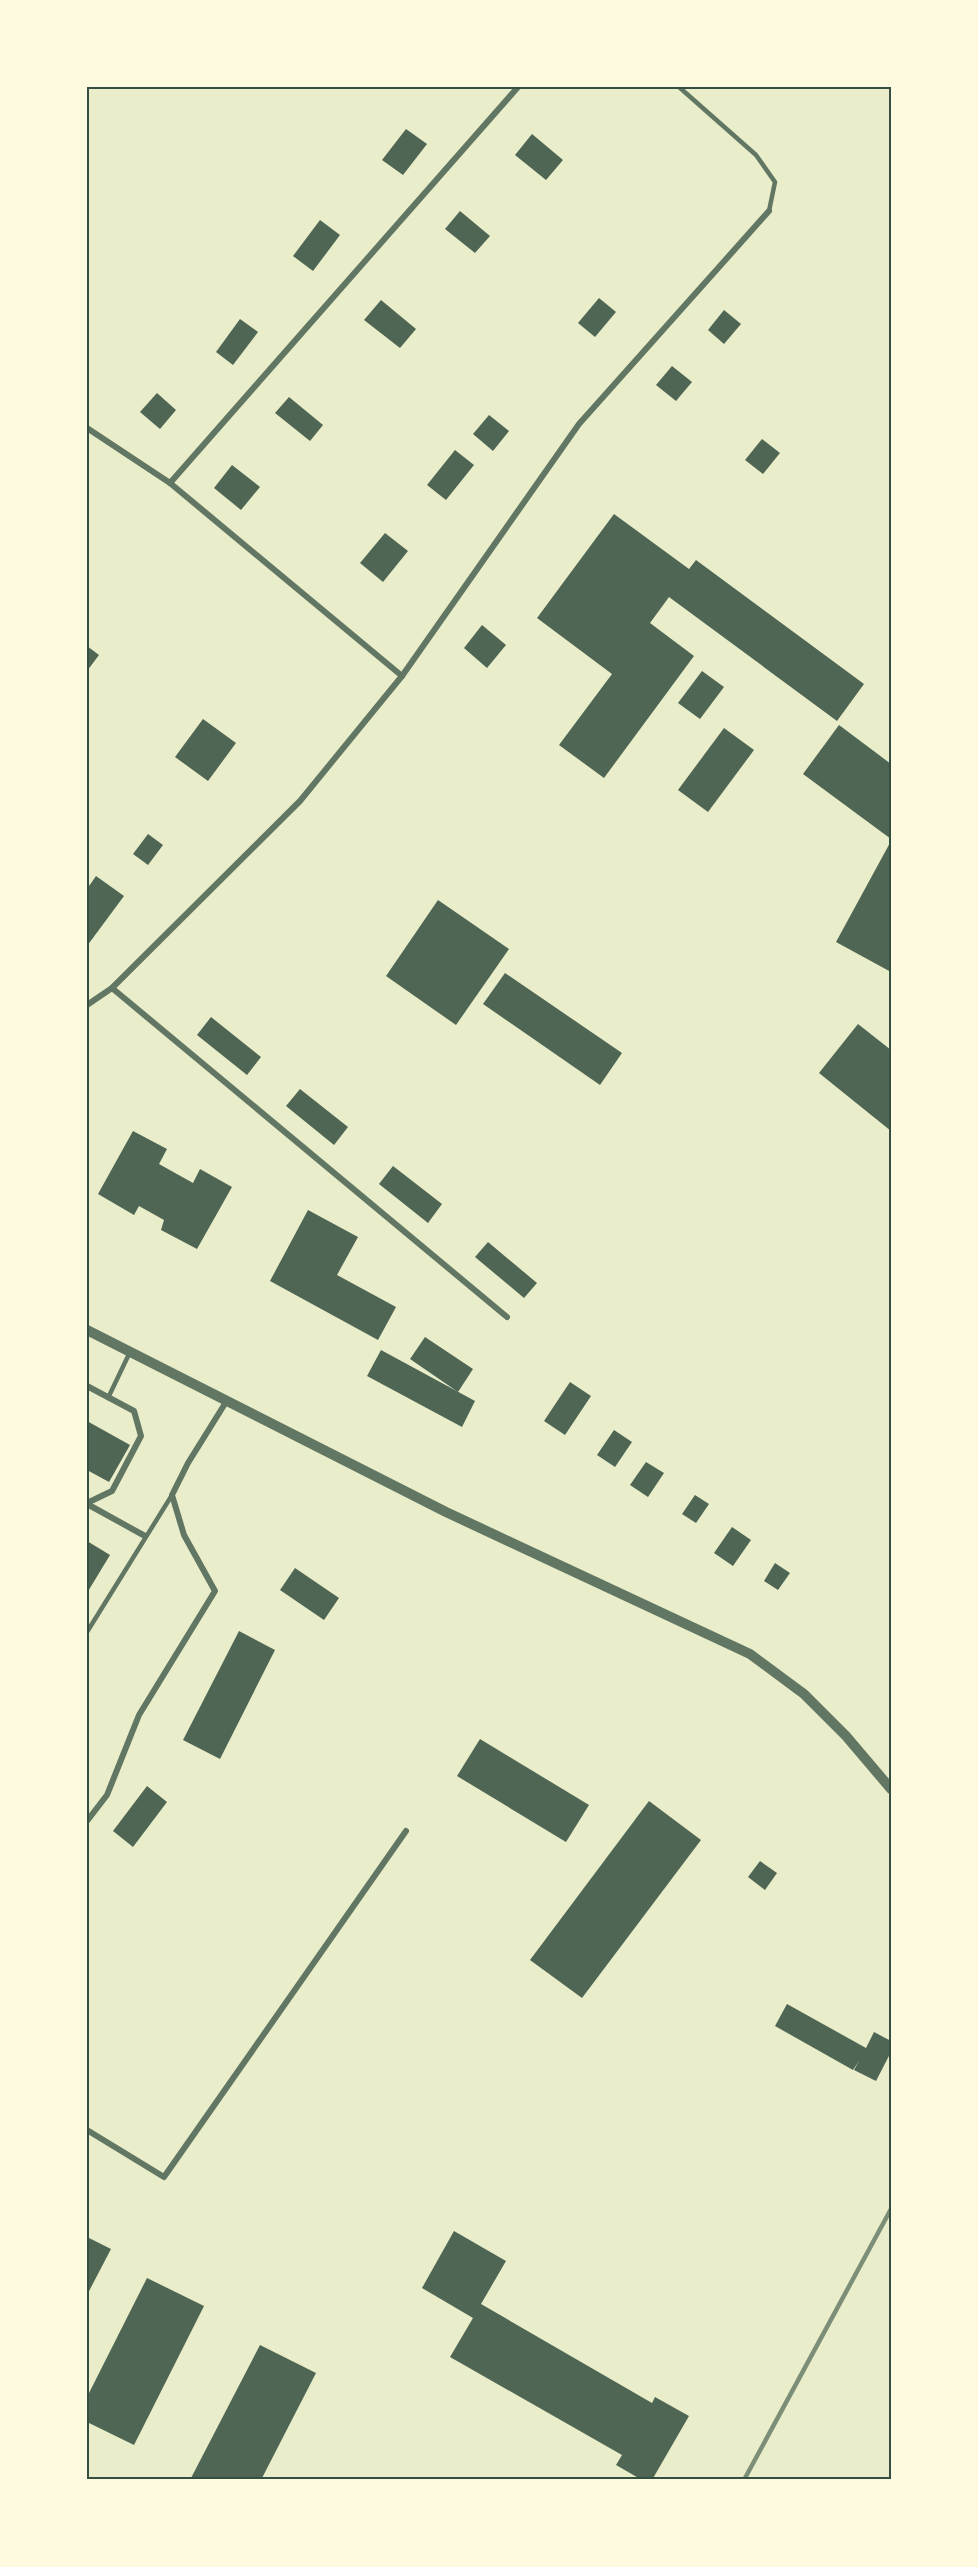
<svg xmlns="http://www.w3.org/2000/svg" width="978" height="2567" font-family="Commissioner,sans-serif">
	<rect width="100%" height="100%" fill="#e9edc9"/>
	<g fill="#4f6655">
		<polygon points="406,129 427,144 403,175 382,160"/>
		<polygon points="532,134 563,160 546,180 515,155"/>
		<polygon points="460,211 490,236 475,253 445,229"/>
		<polygon points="320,220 340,235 313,271 293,256"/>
		<polygon points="599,298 616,312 595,337 578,323"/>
		<polygon points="381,300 416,329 400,348 364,320"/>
		<polygon points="724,310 741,324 724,344 708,330"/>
		<polygon points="240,319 258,332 233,365 216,352"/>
		<polygon points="672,366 692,382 676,401 656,385"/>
		<polygon points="157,393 176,410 160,429 140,412"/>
		<polygon points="289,397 323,425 310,441 275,413"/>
		<polygon points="489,415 509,431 493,451 473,434"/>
		<polygon points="762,439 780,453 763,474 745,460"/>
		<polygon points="455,450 474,465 446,500 427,485"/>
		<polygon points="232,465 260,487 241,510 214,488"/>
		<polygon points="614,514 689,569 696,560 864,684 837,721 669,597 650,623 694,656 604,778 559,745 612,674 537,618"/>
		<polygon points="385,533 408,551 383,582 360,563"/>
		<polygon points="482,625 506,645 487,668 464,648"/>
		<polygon points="87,646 99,655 87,671"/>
		<polygon points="702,671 724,687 700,719 678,703"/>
		<polygon points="203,719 236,743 208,781 175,757"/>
		<polygon points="839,725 891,764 891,839 803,774"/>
		<polygon points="724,728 754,750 708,812 678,790"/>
		<polygon points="148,834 163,845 148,865 133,854"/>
		<polygon points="891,841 891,972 836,942"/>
		<polygon points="96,876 124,896 87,946 87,889"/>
		<polygon points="438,900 509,949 456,1025 386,976"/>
		<polygon points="505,973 622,1053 600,1085 483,1004"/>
		<polygon points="211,1017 261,1057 247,1075 197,1035"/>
		<polygon points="858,1024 891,1050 891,1131 819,1073"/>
		<polygon points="300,1089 348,1127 334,1145 286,1106"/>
		<polygon points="133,1131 167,1149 159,1164 193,1183 200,1169 232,1187 197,1249 161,1230 164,1220 139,1206 134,1215 98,1194"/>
		<polygon points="393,1166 442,1204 428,1223 379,1184"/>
		<polygon points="308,1210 358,1237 337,1275 396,1307 378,1340 270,1281"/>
		<polygon points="488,1242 537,1283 524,1298 475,1257"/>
		<polygon points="425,1337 473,1369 458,1392 410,1359"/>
		<polygon points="381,1350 475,1401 462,1427 367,1376"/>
		<polygon points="570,1382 591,1396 565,1435 544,1421"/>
		<polygon points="87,1421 130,1445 109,1482 87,1470"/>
		<polygon points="614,1430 632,1442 615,1467 597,1455"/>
		<polygon points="646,1462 664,1473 648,1497 630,1485"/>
		<polygon points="695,1495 709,1504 696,1523 682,1514"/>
		<polygon points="732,1527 751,1540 733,1566 714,1553"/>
		<polygon points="87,1541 110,1555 87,1593"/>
		<polygon points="775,1563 790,1573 778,1590 764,1581"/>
		<polygon points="295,1568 339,1598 324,1620 280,1590"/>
		<polygon points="239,1631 275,1650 220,1759 183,1740"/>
		<polygon points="480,1739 589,1805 566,1842 457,1776"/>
		<polygon points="147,1786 167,1802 133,1847 113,1831"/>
		<polygon points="649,1801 701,1840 582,1998 530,1960"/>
		<polygon points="760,1861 777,1873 765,1890 748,1877"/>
		<polygon points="787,2004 866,2048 874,2032 891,2041 891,2052 876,2081 854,2070 859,2061 853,2070 775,2026"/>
		<polygon points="454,2231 506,2261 481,2304 652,2403 655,2397 689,2416 652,2480 642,2480 616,2465 622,2455 450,2357 473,2318 422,2288"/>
		<polygon points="87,2237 111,2249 87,2295"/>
		<polygon points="147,2278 204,2306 134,2445 87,2422 87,2397"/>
		<polygon points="260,2345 316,2373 261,2480 190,2480"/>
	</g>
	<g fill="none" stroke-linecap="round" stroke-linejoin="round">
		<g stroke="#617663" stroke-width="4.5">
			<polyline points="679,87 756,155 775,182 769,211"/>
			<polyline points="108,1398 130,1352"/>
			<polyline points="87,1632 172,1495"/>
		</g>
		<g stroke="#617663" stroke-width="6">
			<polyline points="87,428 170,483 402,676"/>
			<polyline points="170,483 518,87"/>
			<polyline points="112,988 507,1317"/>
			<polyline points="87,1005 112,988 300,801 402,676 579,424 769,211"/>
			<polyline points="87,1386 134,1411 141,1436 112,1491 87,1503"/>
			<polyline points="87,1504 145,1536"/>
			<polyline points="87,1821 107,1795 139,1715 215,1591 184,1535 172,1495 188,1463 226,1402"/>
			<polyline points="87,2130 164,2177 406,1831"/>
		</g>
		<polyline stroke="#617663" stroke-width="10" points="87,1330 446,1512 750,1654 804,1694 846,1736 891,1789"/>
		<polyline stroke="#7c8e77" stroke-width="4.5" points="744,2480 891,2209"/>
	</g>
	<rect width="978" height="2567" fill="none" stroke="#fefae0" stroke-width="177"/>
	<rect x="88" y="88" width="802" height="2390" fill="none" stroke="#344e41" stroke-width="2"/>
</svg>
